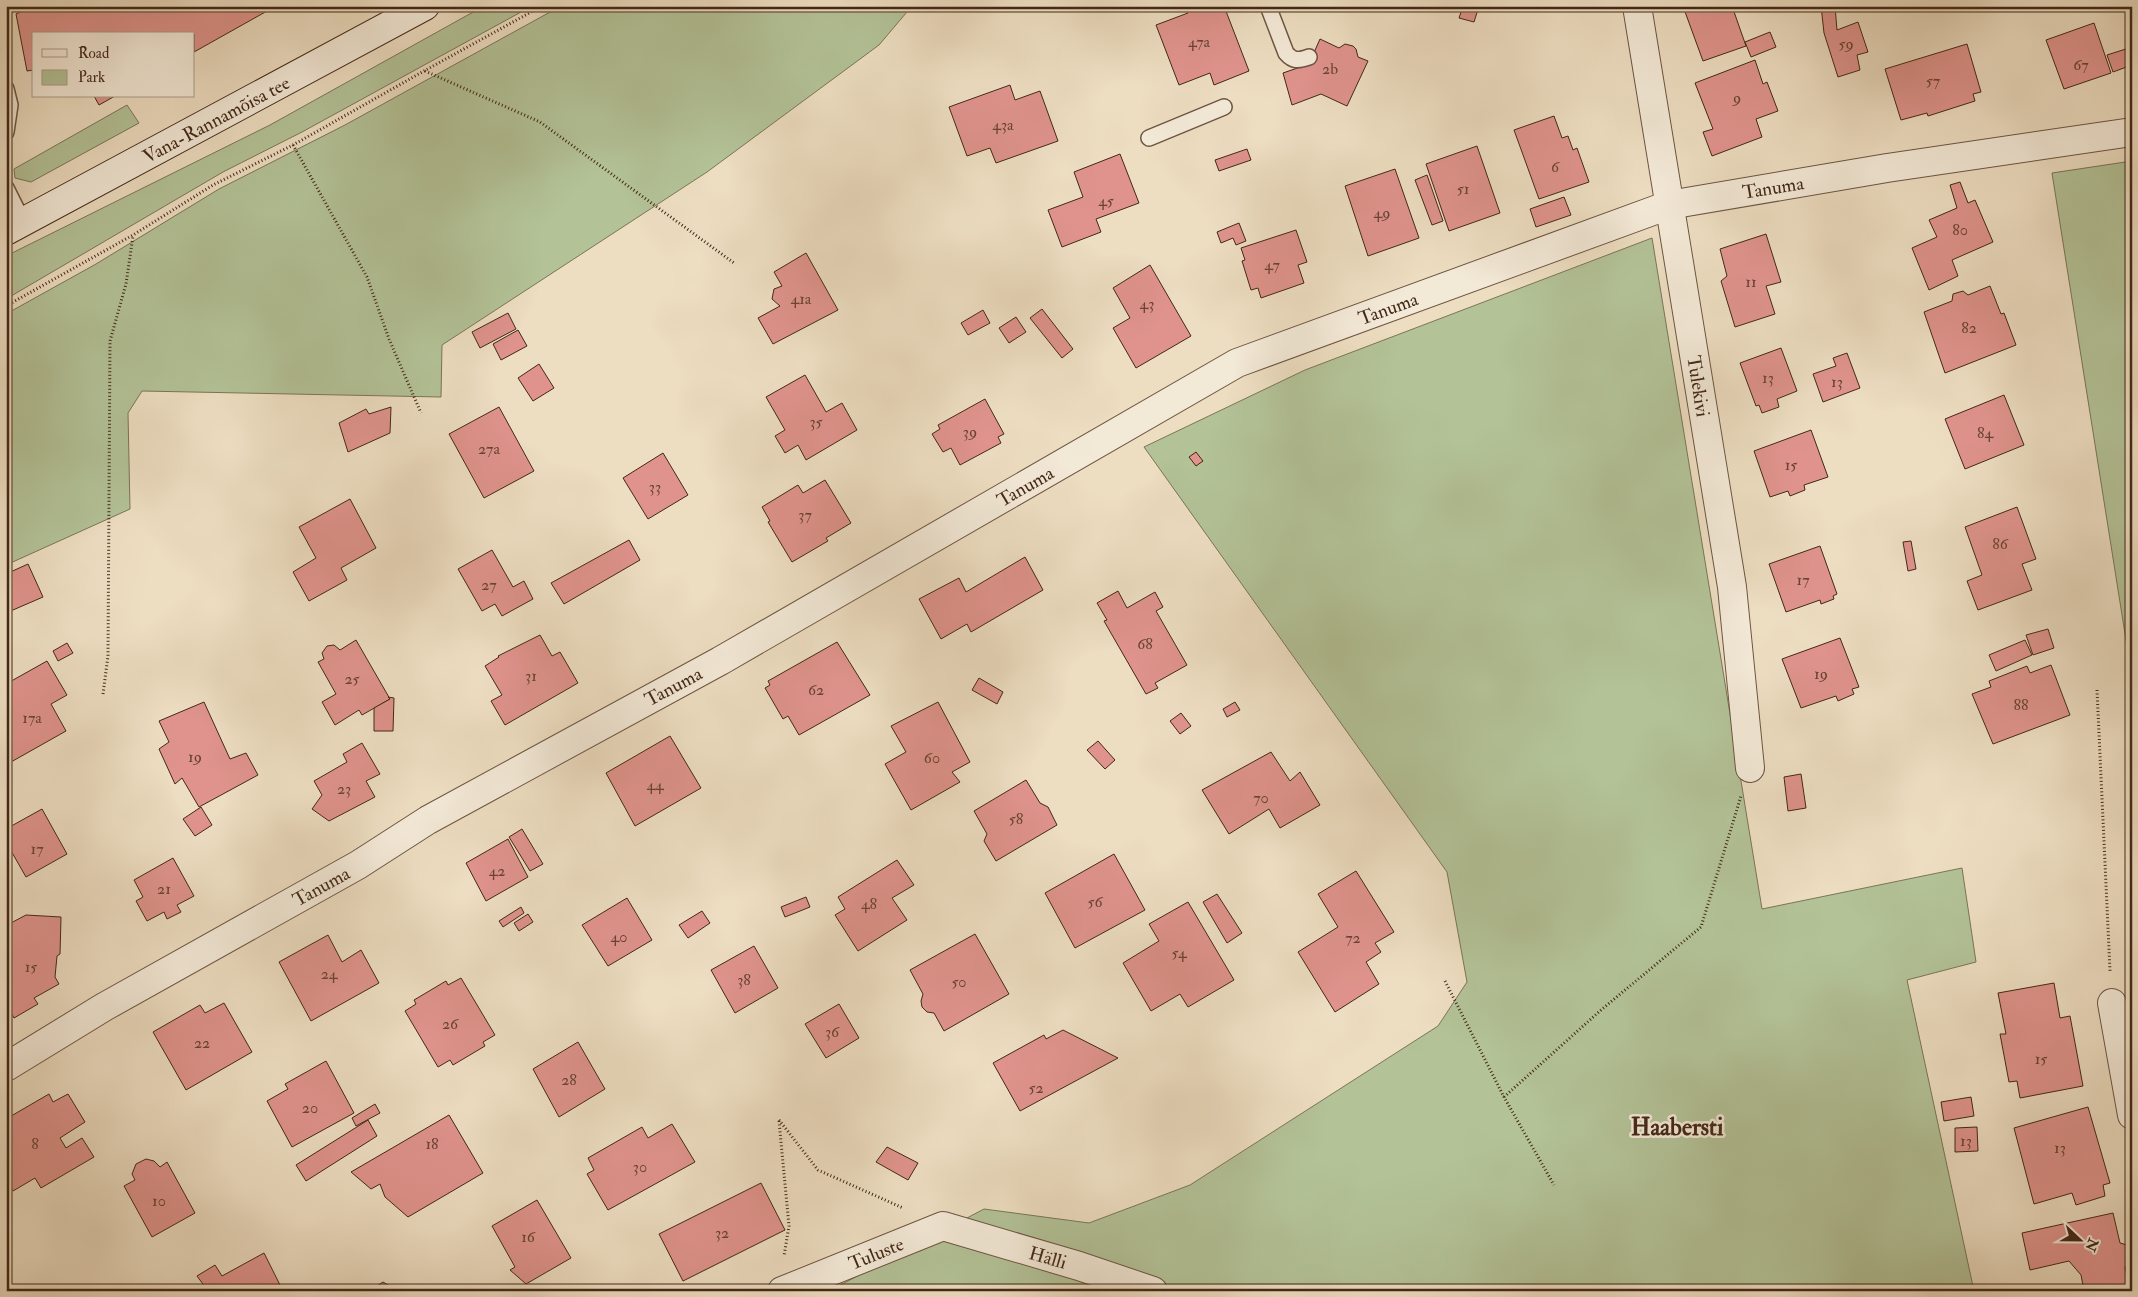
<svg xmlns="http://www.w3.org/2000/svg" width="2138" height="1297" font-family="'IM FELL Double Pica',serif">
	<rect width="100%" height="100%" fill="#edddc1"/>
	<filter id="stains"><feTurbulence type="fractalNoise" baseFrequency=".004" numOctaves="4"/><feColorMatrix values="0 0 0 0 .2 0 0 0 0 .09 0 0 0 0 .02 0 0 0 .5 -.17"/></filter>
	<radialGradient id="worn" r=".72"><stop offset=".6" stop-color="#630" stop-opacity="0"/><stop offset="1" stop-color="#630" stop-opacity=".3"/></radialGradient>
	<g fill="#b3c297" stroke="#7a7557">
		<polygon points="484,6 532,6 302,132 223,172 6,299 6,256 270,125"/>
		<polygon points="561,6 912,6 879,45 707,172 442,345 441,397 142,391 128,413 130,509 6,565 6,314 96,264 219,189 345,125"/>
		<polygon points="127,105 139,123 31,182 15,178 14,169"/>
		<polygon points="2132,161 2132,678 2052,173"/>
		<polygon points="1652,238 1762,909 1962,868 1976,962 1907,980 1974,1291 829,1291 984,1209 1089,1223 1190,1185 1438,1026 1467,982 1447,872 1144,447 1305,370"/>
	</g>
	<g fill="#df938c" stroke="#422817">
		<polygon points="32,6 276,6 194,52 194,34 34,34 34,70 27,71 16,14"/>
		<polygon points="1185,6 1224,6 1249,71 1214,85 1210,73 1179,85 1156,25 1188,13"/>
		<polygon points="1463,6 1479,6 1474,22 1459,18"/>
		<polygon points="1693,6 1732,6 1746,46 1703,61 1684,9"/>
		<polygon points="1821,6 1835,6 1837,30 1858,22 1868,52 1857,55 1860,70 1838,77 1824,33"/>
		<polygon points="2094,23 2111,73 2064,89 2046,40"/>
		<polygon points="1770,32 1776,47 1751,57 1745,42"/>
		<polygon points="1320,39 1339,48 1345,44 1353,46 1356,49 1358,57 1368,61 1347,106 1321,94 1292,105 1283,73 1309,64"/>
		<polygon points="1967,44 1981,92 1973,94 1975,101 1928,116 1927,113 1901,120 1885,69"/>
		<polygon points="2129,48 2132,65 2113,72 2107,55"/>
		<polygon points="1755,60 1763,84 1767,82 1778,111 1756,119 1762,137 1712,156 1703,132 1713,129 1695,83"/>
		<polygon points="1010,85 1015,100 1040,91 1058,141 996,163 990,148 967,156 949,107"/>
		<polygon points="94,96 115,96 99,105"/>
		<polygon points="1554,116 1562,138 1568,136 1573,150 1577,148 1589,182 1539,199 1514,130"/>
		<polygon points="1477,146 1500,213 1449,231 1426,164"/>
		<polygon points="1247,149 1251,160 1219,171 1215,160"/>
		<polygon points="1120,154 1139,203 1096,219 1101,232 1062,247 1048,210 1083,197 1074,172"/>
		<polygon points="1395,169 1419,238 1368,256 1345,186"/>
		<polygon points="1427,175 1443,221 1432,225 1415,180"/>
		<polygon points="1960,182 1968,203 1975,200 1993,242 1952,260 1958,276 1929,290 1912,248 1937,237 1929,220 1957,208 1950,185"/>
		<polygon points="1564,197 1571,215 1536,227 1530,209"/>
		<polygon points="1239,223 1246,241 1236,245 1233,238 1221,243 1217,232"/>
		<polygon points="1296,230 1307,262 1298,265 1304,283 1261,298 1258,288 1251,290 1242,261 1245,260 1241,248"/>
		<polygon points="1766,234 1781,282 1766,286 1775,314 1735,327 1721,281 1727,276 1720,249"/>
		<polygon points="806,253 838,310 773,344 758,318 780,306 772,299 774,289 782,286 774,272"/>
		<polygon points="1150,265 1191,336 1136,368 1113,328 1130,318 1113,288"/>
		<polygon points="1990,286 2001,314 2004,313 2016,345 1945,373 1924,312 1952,301 1953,294 1963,291 1968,295"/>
		<polygon points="1042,309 1073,349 1062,358 1030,318"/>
		<polygon points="983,310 990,323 968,335 961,323"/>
		<polygon points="508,313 516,329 480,348 472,332"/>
		<polygon points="1016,317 1026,332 1009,343 999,328"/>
		<polygon points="518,330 527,346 501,360 493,344"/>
		<polygon points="1781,348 1797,391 1777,399 1779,407 1762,413 1759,405 1756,406 1740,363"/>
		<polygon points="1847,353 1860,388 1823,402 1813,374 1836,366 1833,358"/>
		<polygon points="539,364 554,388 533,401 518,378"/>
		<polygon points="805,375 826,412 842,403 857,430 806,460 798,445 785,453 775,436 785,430 766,397"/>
		<polygon points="2004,395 2024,445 1965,469 1945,419"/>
		<polygon points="985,399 1004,434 998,437 1001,443 960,465 951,448 943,452 932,434 940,429 938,425"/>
		<polygon points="391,407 390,433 348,452 339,423 366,409 369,414"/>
		<polygon points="499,407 534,471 484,498 449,434"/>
		<polygon points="1811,430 1828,477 1804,485 1805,490 1790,496 1788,491 1770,497 1754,451"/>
		<polygon points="1196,452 1203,461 1196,466 1189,457"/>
		<polygon points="663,453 688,495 648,519 623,478"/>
		<polygon points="825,480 851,523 826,538 828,541 792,562 768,522 770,521 762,507 798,485 803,493"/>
		<polygon points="350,499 376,548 341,568 347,580 309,601 293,572 316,558 299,527"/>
		<polygon points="2017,507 2036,559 2022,564 2032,590 1978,610 1967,581 1982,575 1965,527"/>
		<polygon points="629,540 640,560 564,604 551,583"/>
		<polygon points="1911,541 1916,569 1908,571 1903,542"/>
		<polygon points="1820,546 1837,594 1833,596 1834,599 1821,604 1820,600 1786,612 1769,564"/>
		<polygon points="492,550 513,587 524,581 533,599 502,616 495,604 482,611 458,569"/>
		<polygon points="1025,557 1043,590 971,632 967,624 941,639 919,599 959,578 966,592"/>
		<polygon points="28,564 43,597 6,613 6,574"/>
		<polygon points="1118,591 1127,608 1155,592 1163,607 1156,611 1187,665 1155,683 1158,688 1146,694 1104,621 1107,620 1097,603"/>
		<polygon points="2048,629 2054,648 2033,655 2026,635"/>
		<polygon points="540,635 552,656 560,652 578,683 505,725 491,701 502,695 485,666 499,657 498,656"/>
		<polygon points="1840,638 1859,687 1852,689 1854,694 1838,701 1836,696 1801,708 1782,659"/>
		<polygon points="356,640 390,699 362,715 359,710 335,725 322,702 336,694 318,662 324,659 322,653 327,646 334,645 340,650"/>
		<polygon points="2025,640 2032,655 1996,671 1989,655"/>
		<polygon points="837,642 870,695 799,735 788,716 783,719 765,688 770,685 768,681"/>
		<polygon points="67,643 73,653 58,661 53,651"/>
		<polygon points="47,661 67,695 51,704 66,731 11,762 6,754 6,684"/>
		<polygon points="2051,665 2070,715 1993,744 1972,694 1991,687 1989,681 2027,666 2030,673"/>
		<polygon points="979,678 1003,692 997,704 972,690"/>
		<polygon points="388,697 394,698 393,731 374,731 374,708 390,699"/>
		<polygon points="204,702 230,759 246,753 258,775 199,807 182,778 175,784 159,749 169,742 159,721"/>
		<polygon points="938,702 970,762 952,772 960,782 911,810 885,764 906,752 891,726"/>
		<polygon points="1235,702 1240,710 1227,717 1223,709"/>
		<polygon points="1181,713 1191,726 1180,734 1170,721"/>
		<polygon points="670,736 701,788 635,826 606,773"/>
		<polygon points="1098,741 1115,760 1105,769 1087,750"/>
		<polygon points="362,743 380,774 366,781 375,797 329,821 312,809 322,795 314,781 347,762 343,754"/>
		<polygon points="1271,752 1290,781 1300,772 1320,805 1280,828 1269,809 1229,834 1202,790"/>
		<polygon points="1801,774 1806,808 1788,811 1784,777"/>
		<polygon points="1026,780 1040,803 1048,807 1057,825 996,861 984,841 987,834 974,811"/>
		<polygon points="201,807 212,825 195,836 183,819"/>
		<polygon points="42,809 67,854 26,877 6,842 6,829"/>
		<polygon points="522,829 543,864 530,871 509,837"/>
		<polygon points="508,839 528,877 486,901 466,863"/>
		<polygon points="1114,854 1145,910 1075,948 1045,893"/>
		<polygon points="173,858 194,896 177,905 181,912 167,919 164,912 147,921 136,901 143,897 134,880"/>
		<polygon points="897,860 914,885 892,898 907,920 858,951 835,915 845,909 838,897"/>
		<polygon points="1356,871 1394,932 1375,943 1381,952 1366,962 1379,984 1335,1012 1298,952 1338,927 1318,894"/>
		<polygon points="1217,894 1242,933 1227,943 1203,902"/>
		<polygon points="806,897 810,907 785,917 781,907"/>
		<polygon points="627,898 652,940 608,966 582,925"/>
		<polygon points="1188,902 1234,980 1188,1007 1180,994 1151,1011 1123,963 1159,941 1149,924"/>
		<polygon points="521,907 524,913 503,927 499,921"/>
		<polygon points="702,911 710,923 688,938 679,925"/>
		<polygon points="528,914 533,922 519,931 514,923"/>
		<polygon points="26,915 61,917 60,954 57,956 55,977 59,984 34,998 38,1004 14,1018 10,1011 6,1013 6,948 8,943 9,924"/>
		<polygon points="975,934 1009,994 944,1031 934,1013 927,1012 922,1007 921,1001 923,994 910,970"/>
		<polygon points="328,935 342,962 361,950 379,983 311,1021 279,962"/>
		<polygon points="754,946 778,988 735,1013 711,970"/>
		<polygon points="461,978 495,1035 483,1042 485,1046 453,1065 450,1060 438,1067 405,1011 416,1004 414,1000 446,981 448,985"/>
		<polygon points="2054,983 2060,1018 2070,1016 2083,1086 2020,1098 2017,1081 2009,1082 2000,1034 2006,1034 1998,993"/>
		<polygon points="224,1003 252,1052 186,1090 153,1032 200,1005 205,1013"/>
		<polygon points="839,1004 859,1038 826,1058 805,1024"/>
		<polygon points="1063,1030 1118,1058 1020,1111 993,1063 1044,1035 1046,1039"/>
		<polygon points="578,1042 605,1089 559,1117 533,1069"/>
		<polygon points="326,1061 354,1113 292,1147 267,1101 288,1089 285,1084"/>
		<polygon points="49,1094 53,1102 68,1094 85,1122 60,1138 66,1148 82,1138 94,1157 41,1188 35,1178 13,1191 6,1180 6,1130 11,1127 6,1119"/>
		<polygon points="1971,1097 1974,1116 1944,1121 1941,1102"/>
		<polygon points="375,1104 380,1113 356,1126 352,1118"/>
		<polygon points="2088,1107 2110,1183 2103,1185 2105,1196 2076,1205 2072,1193 2034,1204 2014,1128"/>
		<polygon points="449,1115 483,1173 408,1217 385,1197 380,1184 371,1189 351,1172"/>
		<polygon points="368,1120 377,1136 306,1181 296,1165"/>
		<polygon points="672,1124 695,1162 608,1210 587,1174 594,1170 588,1158 642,1127 648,1138"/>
		<polygon points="1977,1127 1978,1151 1955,1152 1955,1128"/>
		<polygon points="887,1147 918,1163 908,1180 876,1162"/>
		<polygon points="146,1159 154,1161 160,1167 167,1162 195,1213 152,1237 124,1186 135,1180 132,1174 136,1164"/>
		<polygon points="761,1183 785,1230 683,1281 659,1234"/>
		<polygon points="537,1200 571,1258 526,1284 510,1270 515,1267 492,1226"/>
		<polygon points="2113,1213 2120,1243 2127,1245 2132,1251 2131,1261 2125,1267 2129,1287 2113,1291 2084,1291 2081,1275 2069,1261 2030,1270 2022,1233"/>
		<polygon points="264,1253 283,1291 208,1291 197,1276 215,1265 222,1276"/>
		<polygon points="383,1282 398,1291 369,1291"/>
	</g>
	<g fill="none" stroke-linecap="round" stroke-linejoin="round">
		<defs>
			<g id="lane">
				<path d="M1268,6L1286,53C1293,61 1298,61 1309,57"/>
				<polyline points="6,89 10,105 6,132"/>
				<polyline points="1149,138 1224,107"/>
				<polyline points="6,188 23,222"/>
			</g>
			<g id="street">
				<polyline points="1637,6 1732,587 1750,768"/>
				<polyline points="2112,1003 2132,1115"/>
				<polyline points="6,1067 104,1007 358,865 428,820 720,661 1237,363 1669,205 1887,168 2132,132"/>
				<polyline points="782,1291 943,1226 1079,1266 1153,1291"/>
			</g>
			<polyline id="secondary" points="6,231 425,6"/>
		</defs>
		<use href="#lane" stroke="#6d5542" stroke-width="18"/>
		<use href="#street" stroke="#6d5542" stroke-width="30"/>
		<use href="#secondary" stroke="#422817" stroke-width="30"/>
		<g stroke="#422817" stroke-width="3" stroke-dasharray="1 2.5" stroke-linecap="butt">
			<polyline points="425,71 540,122 734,263"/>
			<polyline points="293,145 367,277 389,339 421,413"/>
			<polyline points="6,306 133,235 213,185 293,145 424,71 542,6"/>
			<polyline points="2097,690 2110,971"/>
			<polyline points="103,694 108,656 110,341 126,284 133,236"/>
			<polyline points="1445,981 1504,1097 1554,1185"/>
			<polyline points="1504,1097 1601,1010 1701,927 1741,796"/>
			<polyline points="779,1120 818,1170 903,1208"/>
			<polyline points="779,1121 789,1226 784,1256"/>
		</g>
		<use href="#lane" stroke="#f3e9d7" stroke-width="15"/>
		<use href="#street" stroke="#f3e9d7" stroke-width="28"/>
		<use href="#secondary" stroke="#f3e9d7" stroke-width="28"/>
	</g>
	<g text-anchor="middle" stroke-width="5" stroke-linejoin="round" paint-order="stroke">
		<g font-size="16" fill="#694334">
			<text x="1199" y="47">47a</text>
			<text x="1846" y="49">59</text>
			<text x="2081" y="70">67</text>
			<text x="1330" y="74">2b</text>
			<text x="1933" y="86">57</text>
			<text x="1737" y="103">9</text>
			<text x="1003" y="130">43a</text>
			<text x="1555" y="172">6</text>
			<text x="1463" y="194">51</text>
			<text x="1106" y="206">45</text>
			<text x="1382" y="218">49</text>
			<text x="1960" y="235">80</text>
			<text x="1272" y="270">47</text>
			<text x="1751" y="287">11</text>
			<text x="801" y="304">41a</text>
			<text x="1147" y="309">43</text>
			<text x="1969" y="333">82</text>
			<text x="1768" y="383">13</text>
			<text x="1837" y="387">13</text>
			<text x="816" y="427">35</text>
			<text x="970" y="437">39</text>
			<text x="1985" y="438">84</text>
			<text x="489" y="454">27a</text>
			<text x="1791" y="470">15</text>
			<text x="655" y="492">33</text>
			<text x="805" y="520">37</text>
			<text x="2000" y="549">86</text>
			<text x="1803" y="585">17</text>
			<text x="489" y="590">27</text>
			<text x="1145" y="649">68</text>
			<text x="1821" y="679">19</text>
			<text x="531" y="681">31</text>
			<text x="352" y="684">25</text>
			<text x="816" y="695">62</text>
			<text x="2021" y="710">88</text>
			<text x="32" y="723">17a</text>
			<text x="195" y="762">19</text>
			<text x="932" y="763">60</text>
			<text x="655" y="790">44</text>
			<text x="344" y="794">23</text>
			<text x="1261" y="803">70</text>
			<text x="1016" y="824">58</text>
			<text x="37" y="854">17</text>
			<text x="497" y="876">42</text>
			<text x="164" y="894">21</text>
			<text x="1095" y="907">56</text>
			<text x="869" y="909">48</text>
			<text x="619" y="942">40</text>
			<text x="1353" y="943">72</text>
			<text x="1179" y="958">54</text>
			<text x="31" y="972">15</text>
			<text x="329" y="979">24</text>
			<text x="744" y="985">38</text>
			<text x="959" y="987">50</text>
			<text x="450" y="1029">26</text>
			<text x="832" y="1037">36</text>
			<text x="202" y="1048">22</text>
			<text x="2041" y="1064">15</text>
			<text x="569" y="1085">28</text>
			<text x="1036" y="1093">52</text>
			<text x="310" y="1113">20</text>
			<text x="1966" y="1146">13</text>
			<text x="35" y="1149">8</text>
			<text x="432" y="1149">18</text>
			<text x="2060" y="1153">13</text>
			<text x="640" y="1172">30</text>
			<text x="159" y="1206">10</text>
			<text x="722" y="1238">32</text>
			<text x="528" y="1242">16</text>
		</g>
		<g font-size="19" fill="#422817" stroke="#f3e9d7">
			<text transform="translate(216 119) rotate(-28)" y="7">Vana-Rannamõisa tee</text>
			<text transform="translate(1773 187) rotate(-9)" y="7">Tanuma</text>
			<text transform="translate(1388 308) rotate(-20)" y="7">Tanuma</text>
			<text transform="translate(1699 386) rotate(81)" y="7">Tulekivi</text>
			<text transform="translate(1025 486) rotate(-30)" y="7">Tanuma</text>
			<text transform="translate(673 686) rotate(-28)" y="7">Tanuma</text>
			<text transform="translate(321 886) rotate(-29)" y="7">Tanuma</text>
			<text transform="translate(876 1253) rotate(-22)" y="7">Tuluste</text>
			<text transform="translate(1048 1257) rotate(16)" y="7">Hälli</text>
		</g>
		<g font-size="24" font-weight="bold" fill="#422817" stroke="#f3e9d7">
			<text x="1677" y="1135">Haabersti</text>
		</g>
	</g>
	<rect width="2138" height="1297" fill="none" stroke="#edddc1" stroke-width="25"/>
	<rect x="8" y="8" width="2123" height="1282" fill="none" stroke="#422817" stroke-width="2.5"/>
	<rect x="12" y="12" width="2113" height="1272" fill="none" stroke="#422817"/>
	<rect x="32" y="32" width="162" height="65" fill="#f3e9d7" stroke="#ac9c8a"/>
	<rect x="42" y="49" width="25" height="8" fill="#f3e9d7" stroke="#ac9c8a"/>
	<text x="78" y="58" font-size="15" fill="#422817">Road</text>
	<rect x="42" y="70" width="25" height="15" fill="#b3c297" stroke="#ac9c8a"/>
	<text x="78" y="82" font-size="15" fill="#422817">Park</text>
	<g transform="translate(2080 1240) rotate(112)" stroke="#f3e9d7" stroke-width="4" paint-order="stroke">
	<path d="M0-4L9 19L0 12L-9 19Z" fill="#422817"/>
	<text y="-8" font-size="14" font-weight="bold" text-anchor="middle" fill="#422817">N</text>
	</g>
	<rect width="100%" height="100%" filter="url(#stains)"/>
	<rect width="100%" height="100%" fill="url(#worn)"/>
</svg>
